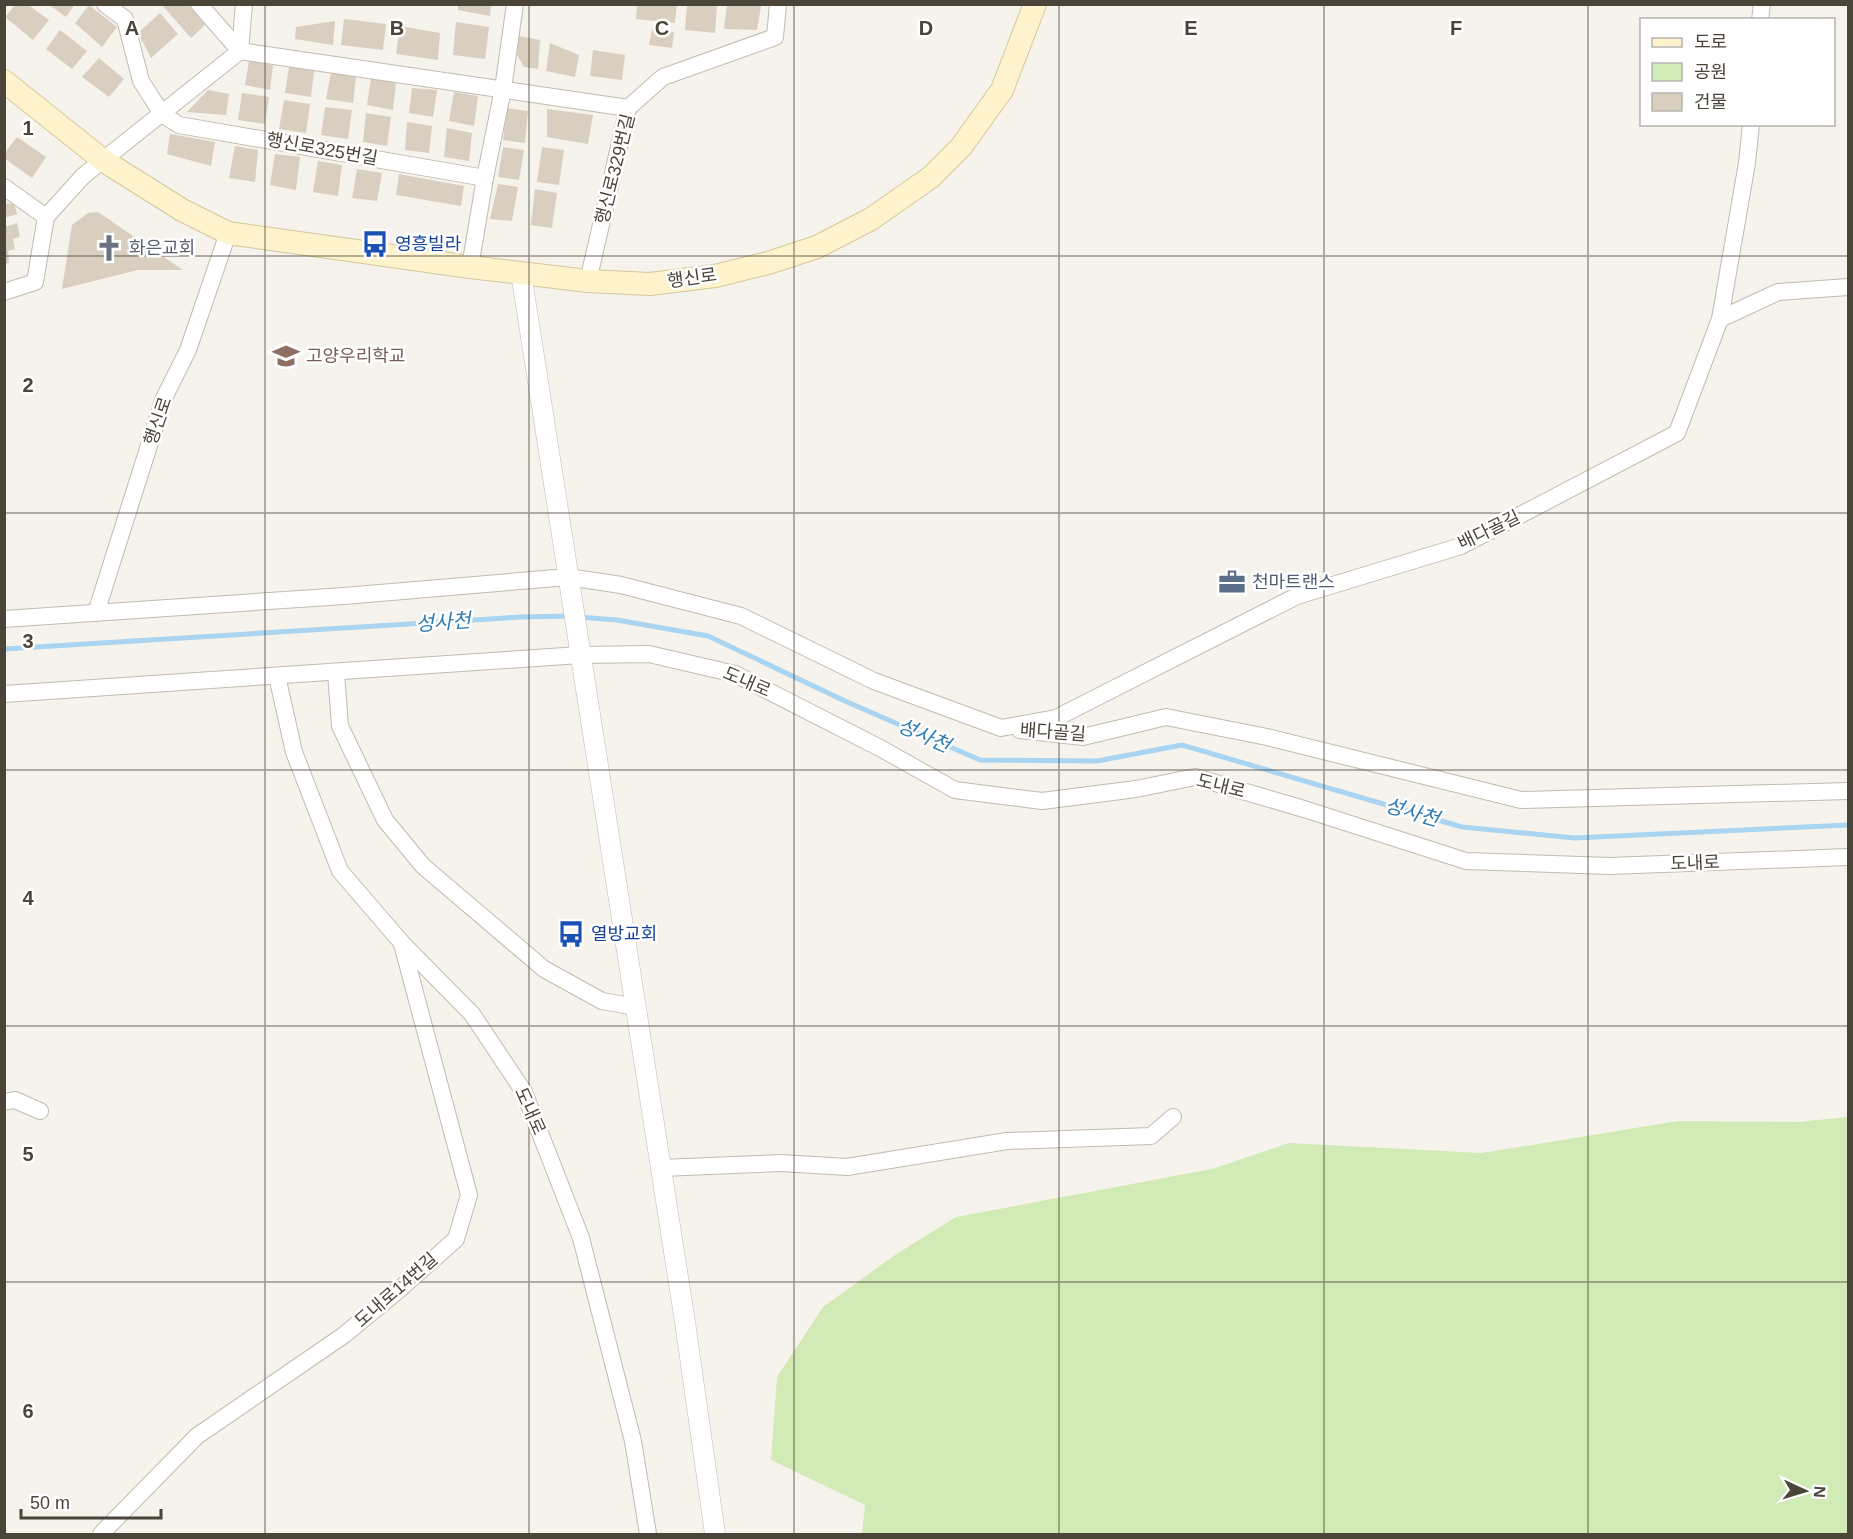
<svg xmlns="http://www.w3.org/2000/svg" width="1853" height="1539" font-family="Helvetica,'Noto Sans KR',sans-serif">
	<rect width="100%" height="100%" fill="#f6f3ec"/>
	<polygon fill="#d2eab5" points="1848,1117 1848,1534 862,1534 865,1505 771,1460 777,1377 823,1307 895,1255 956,1217 1212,1169 1289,1143 1482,1153 1678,1121 1798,1122"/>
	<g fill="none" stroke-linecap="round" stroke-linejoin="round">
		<g stroke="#a9d4f2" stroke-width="5">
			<polyline points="578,617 617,620 708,636 845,701 980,760 1097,761 1182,745 1462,827 1575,838 1848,825"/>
			<polyline points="4,649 521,617 569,616"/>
		</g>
	</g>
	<g fill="#d8cfc1">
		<polygon points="16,4 27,4 49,20 33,40 5,17"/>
		<polygon points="48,4 75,4 66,17"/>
		<polygon points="161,4 188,4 205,25 191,38"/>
		<polygon points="458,4 491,4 490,16 458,10"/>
		<polygon points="637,4 677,4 675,23 636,19"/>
		<polygon points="687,4 717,4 715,33 685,30"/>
		<polygon points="727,4 761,6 757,30 724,29"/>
		<polygon points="89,5 117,27 102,47 75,23"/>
		<polygon points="160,13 178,34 151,58 138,33"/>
		<polygon points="344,19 386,24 383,50 341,45"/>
		<polygon points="335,21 333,45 295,39 296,27"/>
		<polygon points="456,22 489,27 485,59 453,55"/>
		<polygon points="400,26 440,33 438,60 396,54"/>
		<polygon points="652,29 674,32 672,48 649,45"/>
		<polygon points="60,30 87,51 72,69 46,49"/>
		<polygon points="519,36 540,40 538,69 524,67 517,55"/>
		<polygon points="550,43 579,55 575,77 546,71"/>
		<polygon points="593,50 625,55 622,80 590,76"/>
		<polygon points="99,58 124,79 109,97 82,77"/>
		<polygon points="249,61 273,65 270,90 245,85"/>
		<polygon points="289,67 314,71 311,97 285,93"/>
		<polygon points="331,72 356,76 353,103 326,99"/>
		<polygon points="371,78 396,83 393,110 367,105"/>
		<polygon points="412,88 437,90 433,117 409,113"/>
		<polygon points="208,90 229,94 226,115 187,112"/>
		<polygon points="454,92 478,96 474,126 449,121"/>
		<polygon points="242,93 269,97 265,124 238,120"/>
		<polygon points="284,100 310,104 306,133 279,129"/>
		<polygon points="325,107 352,110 348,139 321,135"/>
		<polygon points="507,108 528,111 525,143 503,140"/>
		<polygon points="547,109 593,115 588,144 547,137"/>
		<polygon points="366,113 391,117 387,146 363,142"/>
		<polygon points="407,122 432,126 429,153 405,150"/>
		<polygon points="447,128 472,133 469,161 444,157"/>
		<polygon points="170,134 215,142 211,166 167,154"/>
		<polygon points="17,137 46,157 32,178 4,158 4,154"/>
		<polygon points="235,146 258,150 255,182 229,178"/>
		<polygon points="503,147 524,150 519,180 498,177"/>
		<polygon points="542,147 564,150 559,185 537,182"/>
		<polygon points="275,154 300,157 296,190 270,185"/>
		<polygon points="318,161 342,165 338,196 313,192"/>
		<polygon points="357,169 382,173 377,201 352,198"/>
		<polygon points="399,174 464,186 461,206 396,195"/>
		<polygon points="498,184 518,187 512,221 490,219"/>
		<polygon points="535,189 557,193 552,228 531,225"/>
		<polygon points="14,203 17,214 4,218 4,204"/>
		<polygon points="98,212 183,270 138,270 62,289 72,225 88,213"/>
		<polygon points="17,223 20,237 13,239 15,249 8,251 9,263 4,265 4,227"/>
	</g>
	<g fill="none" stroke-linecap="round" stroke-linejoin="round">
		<defs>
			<g id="minor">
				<polyline points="105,4 125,19 141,81 162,114 179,125 485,178"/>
				<polyline points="199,4 240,51 628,108"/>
				<polyline points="1760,20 1762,4"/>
				<polyline points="4,187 46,217 83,176 240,51 244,4"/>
				<polyline points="470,267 485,178 503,89 515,4"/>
				<polyline points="588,281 628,108 663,77 775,37 778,4"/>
				<polyline points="4,292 35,282 46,217"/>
				<polyline points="1720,319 1778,292 1848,287"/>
				<polyline points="96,613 164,398 188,350 228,233"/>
				<polyline points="4,619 344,596 568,577 621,585 741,616 874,681 1001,728 1056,718 1297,596 1461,546 1677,433 1720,319 1747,163 1751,124"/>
				<polyline points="336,672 340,726 385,820 423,866 544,969 602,1001 636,1007"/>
				<polyline points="277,676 294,752 340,871 402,943 472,1014 524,1092 581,1238 633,1441 648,1534"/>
				<polyline points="4,694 580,655 649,654 735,674 880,748 955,790 1042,801 1136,789 1195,777 1304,809 1466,861 1610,866 1848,857"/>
				<polyline points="1020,730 1083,737 1166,717 1267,737 1521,800 1848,791"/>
				<polyline points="4,1102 15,1100 40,1111"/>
				<polyline points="661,1168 781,1163 847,1167 1007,1141 1151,1136 1173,1117"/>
				<polyline points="101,1534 197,1436 344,1335 401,1288 456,1239 469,1195 402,944"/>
			</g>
			<polyline id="tertiary" points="521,273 685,1322 715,1534"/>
			<polyline id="secondary" points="4,81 104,161 182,210 228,233 470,267 588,281 650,284 715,276 768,263 817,247 871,219 931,177 961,147 1002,90 1035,4"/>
		</defs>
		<use href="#minor" stroke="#c2bbae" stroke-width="18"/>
		<use href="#tertiary" stroke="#c2bbae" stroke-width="21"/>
		<use href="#secondary" stroke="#d6c79b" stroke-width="24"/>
		<use href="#minor" stroke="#fff" stroke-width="16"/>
		<use href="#tertiary" stroke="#fff" stroke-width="20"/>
		<use href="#secondary" stroke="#fff3cd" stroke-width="22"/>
	</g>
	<path fill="none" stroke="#4b4439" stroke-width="1.5" stroke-opacity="0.55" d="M265,4V1534M529,4V1534M794,4V1534M1059,4V1534M1324,4V1534M1588,4V1534M4,256H1848M4,513H1848M4,770H1848M4,1026H1848M4,1282H1848"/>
	<defs>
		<symbol id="bus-bare" viewBox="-9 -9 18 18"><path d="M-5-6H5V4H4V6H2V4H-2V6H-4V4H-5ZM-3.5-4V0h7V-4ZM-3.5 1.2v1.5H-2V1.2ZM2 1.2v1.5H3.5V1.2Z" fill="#1a4fb4" stroke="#fff" stroke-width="2.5" paint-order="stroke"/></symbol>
		<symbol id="church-bare" viewBox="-9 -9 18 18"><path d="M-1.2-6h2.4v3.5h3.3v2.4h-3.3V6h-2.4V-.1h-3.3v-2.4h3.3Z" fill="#6b7280" stroke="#fff" stroke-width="2.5" paint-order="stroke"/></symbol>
		<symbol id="school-bare" viewBox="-9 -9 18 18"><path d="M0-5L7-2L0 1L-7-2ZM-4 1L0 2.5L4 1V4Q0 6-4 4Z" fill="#8d6e63" stroke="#fff" stroke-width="2.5" paint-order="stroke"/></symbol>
		<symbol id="office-bare" viewBox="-9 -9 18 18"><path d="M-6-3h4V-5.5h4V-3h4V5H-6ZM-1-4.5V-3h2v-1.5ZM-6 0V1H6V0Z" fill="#5c6f8a" stroke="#fff" stroke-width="2.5" paint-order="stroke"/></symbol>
	</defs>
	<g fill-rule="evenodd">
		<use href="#bus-bare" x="356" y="225" width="38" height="38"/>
		<use href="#church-bare" x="90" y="229" width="38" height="38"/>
		<use href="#school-bare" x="267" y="337" width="38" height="38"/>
		<use href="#office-bare" x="1213" y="563" width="38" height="38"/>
		<use href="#bus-bare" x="552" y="915" width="38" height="38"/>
	</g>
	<g text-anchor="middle" stroke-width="5" stroke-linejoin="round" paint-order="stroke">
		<g font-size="18" fill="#4b4439" stroke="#fff">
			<text transform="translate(322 149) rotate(10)" y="6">행신로325번길</text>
			<text transform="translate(615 169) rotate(-76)" y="6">행신로329번길</text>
			<text transform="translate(692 278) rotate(-8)" y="6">행신로</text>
			<text transform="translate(158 421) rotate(-71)" y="6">행신로</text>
			<text transform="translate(1489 530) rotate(-26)" y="6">배다골길</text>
			<text transform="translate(747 682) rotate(23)" y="6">도내로</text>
			<text transform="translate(1053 732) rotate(4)" y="6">배다골길</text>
			<text transform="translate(1221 786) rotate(14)" y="6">도내로</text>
			<text transform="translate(1695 863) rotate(-2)" y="6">도내로</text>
			<text transform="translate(530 1111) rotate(66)" y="6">도내로</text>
			<text transform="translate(396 1290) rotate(-41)" y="6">도내로14번길</text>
		</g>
		<g font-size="18" fill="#164399" stroke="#fff" text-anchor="start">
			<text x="395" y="250">영흥빌라</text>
			<text x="591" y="940">열방교회</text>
		</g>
		<g font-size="18" fill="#5b616d" stroke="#fff" text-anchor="start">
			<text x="129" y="254">화은교회</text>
		</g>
		<g font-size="18" fill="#785e54" stroke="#fff" text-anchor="start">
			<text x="306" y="362">고양우리학교</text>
		</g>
		<g font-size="18" fill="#4e5e75" stroke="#fff" text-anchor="start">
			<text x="1252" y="588">천마트랜스</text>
		</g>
		<g font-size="20" font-style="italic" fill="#2e7ab2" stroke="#fff">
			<text transform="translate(443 622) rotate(-4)" y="7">성사천</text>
			<text transform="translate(924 735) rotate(24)" y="7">성사천</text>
			<text transform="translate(1412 812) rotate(16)" y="7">성사천</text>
		</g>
	</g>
	<g font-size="20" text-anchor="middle" font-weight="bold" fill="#4b4439" stroke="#fff" stroke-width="5" stroke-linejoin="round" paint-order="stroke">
		<text x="132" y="35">A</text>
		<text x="397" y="35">B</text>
		<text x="662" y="35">C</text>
		<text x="926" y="35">D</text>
		<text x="1191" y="35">E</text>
		<text x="1456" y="35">F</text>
		<text x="28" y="135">1</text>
		<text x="28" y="392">2</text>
		<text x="28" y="648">3</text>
		<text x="28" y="905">4</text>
		<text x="28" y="1161">5</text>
		<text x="28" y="1418">6</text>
	</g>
	<rect width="1853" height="1539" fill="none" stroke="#4b4439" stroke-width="12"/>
	<rect x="1640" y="18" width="195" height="108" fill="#ffffff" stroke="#b7b4b0" stroke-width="1.5"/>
	<rect x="1652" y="38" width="30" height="9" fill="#fff3cd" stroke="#b7b4b0" stroke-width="1.5"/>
	<text x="1694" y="48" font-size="18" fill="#4b4439">도로</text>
	<rect x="1652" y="63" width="30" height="18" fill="#d2eab5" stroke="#b7b4b0" stroke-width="1.5"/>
	<text x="1694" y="78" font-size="18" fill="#4b4439">공원</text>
	<rect x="1652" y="93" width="30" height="18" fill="#d8cfc1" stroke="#b7b4b0" stroke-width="1.5"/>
	<text x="1694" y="108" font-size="18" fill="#4b4439">건물</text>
	<g transform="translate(1805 1491) rotate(94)" stroke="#ffffff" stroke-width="4.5" paint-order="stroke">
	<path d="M0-4.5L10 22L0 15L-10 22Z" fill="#4b4439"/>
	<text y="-9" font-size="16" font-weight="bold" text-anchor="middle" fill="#4b4439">N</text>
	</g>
	<path d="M21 1509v9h140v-9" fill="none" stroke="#4b4439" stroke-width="3"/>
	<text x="30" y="1509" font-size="18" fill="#4b4439" stroke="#ffffff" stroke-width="4.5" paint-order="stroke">50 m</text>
</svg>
